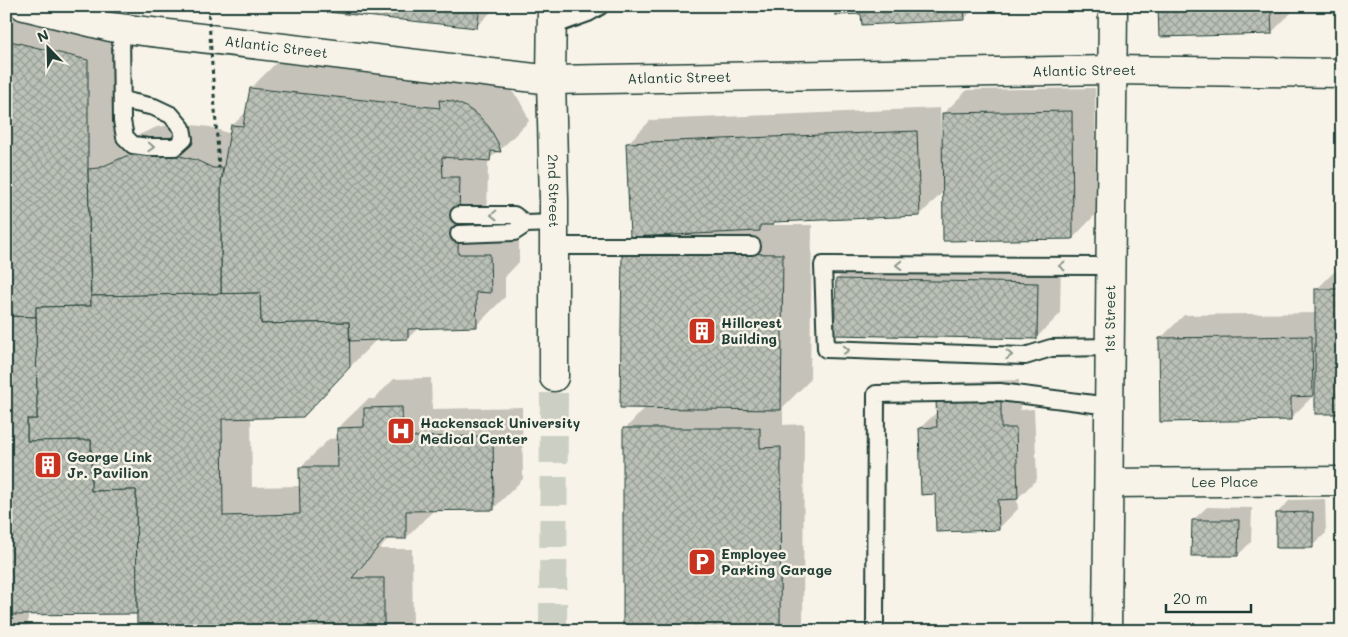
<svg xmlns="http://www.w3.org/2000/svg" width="1348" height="637" font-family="Mali,sans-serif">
	<defs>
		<pattern id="building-cross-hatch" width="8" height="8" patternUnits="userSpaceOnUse" patternTransform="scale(1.25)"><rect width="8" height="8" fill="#bbc1b6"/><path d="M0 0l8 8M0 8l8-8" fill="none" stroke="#979e95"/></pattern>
	</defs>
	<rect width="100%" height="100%" fill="#f7f3e8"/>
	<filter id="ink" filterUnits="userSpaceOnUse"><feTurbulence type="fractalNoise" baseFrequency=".02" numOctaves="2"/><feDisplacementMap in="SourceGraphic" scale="10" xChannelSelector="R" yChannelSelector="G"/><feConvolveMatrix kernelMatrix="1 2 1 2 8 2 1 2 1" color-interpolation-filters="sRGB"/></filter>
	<g filter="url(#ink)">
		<g fill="#0003">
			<polygon points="6,6 14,6 116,31 117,140 129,139 157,127 172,125 192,125 210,127 231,134 232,126 247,111 251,88 280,59 507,86 518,98 526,113 529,121 500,150 488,160 487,226 519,225 519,262 505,277 505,297 476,326 418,328 408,338 377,339 302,416 251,417 252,487 300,486 300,468 329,439 339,438 338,428 368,399 374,399 394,379 431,378 432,409 522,407 523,479 494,508 434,510 406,538 389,538 380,549 412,549 413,631 138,631 138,612 28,613 28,631 6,631"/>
			<polygon points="284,6 497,6 476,27"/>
			<polygon points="836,6 977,6 964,19 862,13"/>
			<polygon points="1159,6 1294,10 1271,33"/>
			<polygon points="1095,88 1096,214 1073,238 944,191 920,215 776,221 772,225 812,225 810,380 783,407 783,425 804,424 803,631 624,631 625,429 646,407 623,252 641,235 628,143 651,120 940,108 941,138 943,137 943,114 967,90"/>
			<polygon points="860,256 1061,260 1060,314 1036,338 837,279"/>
			<polygon points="1336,270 1342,270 1342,413 1316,393 1290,419 1160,339 1184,315 1317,313 1317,289"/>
			<polygon points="1019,380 1020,410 1034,409 1037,479 1017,499 1018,509 999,528 936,493 920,428 938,411 938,401 957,382"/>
			<polygon points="1325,499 1326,533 1312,546 1277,513 1290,500"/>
			<polygon points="1207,507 1252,508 1251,542 1238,555 1193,520"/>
		</g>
		<g fill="url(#building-cross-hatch)" stroke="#1f3d34">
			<polygon points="272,6 480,6 477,28"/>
			<polygon points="627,6 810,6 627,11"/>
			<polygon points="835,6 964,6 965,20 862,25 861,14 835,15"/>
			<polygon points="1158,6 1342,6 1342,9 1271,12 1272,34 1159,37"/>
			<polygon points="6,40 88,60 88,169 91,306 36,307 36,317 6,316"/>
			<polygon points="250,88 440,108 439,100 452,101 464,106 478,115 489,127 498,143 501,152 491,151 490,161 442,157 443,177 460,177 458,254 490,254 491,293 476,292 477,327 408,329 408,339 350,341 349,322 261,324 260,293 221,294 221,183 231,125 243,126"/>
			<polygon points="1072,111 1073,239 943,241 942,113"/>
			<polygon points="917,131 920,216 774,222 773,225 760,225 760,231 630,237 626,143"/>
			<polygon points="142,154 162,154 180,156 196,160 213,168 223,168 221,183 221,294 91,296 88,169 99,168 126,156"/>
			<polygon points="622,252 783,254 781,410 620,408"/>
			<polygon points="836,279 1038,283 1037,339 834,335"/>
			<rect x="1315" y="289" width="27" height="125"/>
			<polygon points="260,293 261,324 349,322 350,367 303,417 222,419 223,516 300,514 299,467 338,467 337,428 364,427 364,408 402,407 403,437 493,436 494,510 406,511 406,539 385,539 352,578 384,578 384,631 137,631 136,490 91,491 91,440 27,441 27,419 37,419 36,307 91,306 91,296"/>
			<polygon points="6,316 36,317 37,419 27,419 27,441 91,440 91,491 136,490 137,614 6,615"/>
			<polygon points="1312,336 1313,396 1291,397 1291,420 1160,422 1159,338"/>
			<polygon points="1001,398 1001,428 1016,428 1018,499 998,500 999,530 936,532 935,494 921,495 919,428 937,427 936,400"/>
			<polygon points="623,428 760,428 760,448 781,447 780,631 623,631"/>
			<polygon points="1313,512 1313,548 1276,548 1276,513"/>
			<polygon points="1192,520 1239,520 1238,556 1191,556"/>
		</g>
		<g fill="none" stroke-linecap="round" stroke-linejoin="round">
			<polyline stroke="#cccfc4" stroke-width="28" stroke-dasharray="28 14" stroke-linecap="butt" points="553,631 554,377"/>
			<defs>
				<g id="lane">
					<polyline points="552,26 588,13 600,6"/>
					<polyline points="121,28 122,121 125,137 133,145 148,147 175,147 184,139 182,128 171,115 154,107 122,100"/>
					<polyline points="459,215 514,215 526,224"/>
					<polyline points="459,234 514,232 526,224 554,223"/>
					<polyline points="554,246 752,246"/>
					<polyline points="1110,347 1051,348 1025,356 826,349 823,265 1110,266"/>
					<polyline points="875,625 876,394 1000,392 1109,406"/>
				</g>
				<g id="street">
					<path id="s1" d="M1109,483L1342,481"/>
				</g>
				<g id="secondary">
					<path id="s2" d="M24,6L110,27L551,80L1112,70L1342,73"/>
					<path id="s3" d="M552,6L551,80L554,201V377"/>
					<path id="s4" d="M1107,631L1113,6"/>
				</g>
			</defs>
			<use href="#lane" stroke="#1f3d34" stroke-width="20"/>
			<use href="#street" stroke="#1f3d34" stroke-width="31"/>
			<use href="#secondary" stroke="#1f3d34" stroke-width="31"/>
			<use href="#lane" stroke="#f7f3e8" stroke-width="16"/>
			<use href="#street" stroke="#f7f3e8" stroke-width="28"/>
			<use href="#secondary" stroke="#f7f3e8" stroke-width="28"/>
			<polyline stroke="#1f3d34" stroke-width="3" stroke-dasharray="4 4" stroke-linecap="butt" points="208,6 219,168"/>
		</g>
		<defs><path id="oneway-chevron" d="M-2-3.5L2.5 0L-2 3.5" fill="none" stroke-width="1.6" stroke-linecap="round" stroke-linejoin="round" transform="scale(1.25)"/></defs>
		<g stroke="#8b988e">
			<use href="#oneway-chevron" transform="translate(151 147) rotate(3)"/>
			<use href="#oneway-chevron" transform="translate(494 215) rotate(179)"/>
			<use href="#oneway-chevron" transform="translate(899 265) rotate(-180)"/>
			<use href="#oneway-chevron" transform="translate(1062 266) rotate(-180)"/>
			<use href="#oneway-chevron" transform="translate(846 350) rotate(2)"/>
			<use href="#oneway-chevron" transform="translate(1009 355) rotate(2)"/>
		</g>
	</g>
	<defs>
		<symbol id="building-square" viewBox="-11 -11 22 22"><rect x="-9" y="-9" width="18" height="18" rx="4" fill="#c8321e" stroke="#f7f3e8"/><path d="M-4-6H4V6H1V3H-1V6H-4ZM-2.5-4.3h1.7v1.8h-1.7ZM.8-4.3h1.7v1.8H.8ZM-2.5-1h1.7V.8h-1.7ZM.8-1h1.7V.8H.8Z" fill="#fff"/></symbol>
		<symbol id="hospital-square" viewBox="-11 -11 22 22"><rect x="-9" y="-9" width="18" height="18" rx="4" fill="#c8321e" stroke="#f7f3e8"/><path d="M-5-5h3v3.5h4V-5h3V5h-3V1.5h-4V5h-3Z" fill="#fff"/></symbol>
		<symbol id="parking-square" viewBox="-11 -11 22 22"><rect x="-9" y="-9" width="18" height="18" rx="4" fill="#c8321e" stroke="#f7f3e8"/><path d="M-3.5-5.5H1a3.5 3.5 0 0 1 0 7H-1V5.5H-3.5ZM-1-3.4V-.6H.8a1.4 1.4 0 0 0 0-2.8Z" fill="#fff"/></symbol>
	</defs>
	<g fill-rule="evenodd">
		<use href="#building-square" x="686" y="315" width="32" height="32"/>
		<use href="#hospital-square" x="385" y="415" width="32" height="32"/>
		<use href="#building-square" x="32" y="449" width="32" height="32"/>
		<use href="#parking-square" x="686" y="546" width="32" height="32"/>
	</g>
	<g text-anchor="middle" stroke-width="5" stroke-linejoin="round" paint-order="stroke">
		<g font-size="14" fill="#1f3d34" stroke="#f7f3e8">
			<text dy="5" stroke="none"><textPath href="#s2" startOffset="256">Atlantic Street</textPath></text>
			<text dy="5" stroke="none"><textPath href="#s2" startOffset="1066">Atlantic Street</textPath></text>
			<text dy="5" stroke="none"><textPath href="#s2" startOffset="661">Atlantic Street</textPath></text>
			<text dy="5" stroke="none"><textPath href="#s3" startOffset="185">2nd Street</textPath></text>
			<text dy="5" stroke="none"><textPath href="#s4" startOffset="312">1st Street</textPath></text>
			<text dy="5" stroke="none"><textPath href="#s1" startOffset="116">Lee Place</textPath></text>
		</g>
		<g font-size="14" font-weight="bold" fill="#1f3d34" stroke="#f7f3e8" text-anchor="start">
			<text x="721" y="328">Hillcrest<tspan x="721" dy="16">Building</tspan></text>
			<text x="420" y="428">Hackensack University<tspan x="420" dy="16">Medical Center</tspan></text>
			<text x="67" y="462">George Link<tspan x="67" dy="16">Jr. Pavilion</tspan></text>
			<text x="721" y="559">Employee<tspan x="721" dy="16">Parking Garage</tspan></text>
		</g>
	</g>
	<rect width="1348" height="637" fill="none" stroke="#f7f3e8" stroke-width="25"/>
	<rect x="12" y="12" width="1323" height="612" fill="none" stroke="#1f3d34" stroke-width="2" filter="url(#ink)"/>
	<g transform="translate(48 48) rotate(337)" stroke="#f7f3e8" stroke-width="4" paint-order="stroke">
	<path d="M0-4L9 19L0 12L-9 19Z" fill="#1f3d34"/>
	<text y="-8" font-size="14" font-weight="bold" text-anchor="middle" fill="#1f3d34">N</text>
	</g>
	<path d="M1166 604v8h85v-8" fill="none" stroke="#1f3d34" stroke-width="2.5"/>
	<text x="1173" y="604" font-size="15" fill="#1f3d34" stroke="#f7f3e8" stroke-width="4" paint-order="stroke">20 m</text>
</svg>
